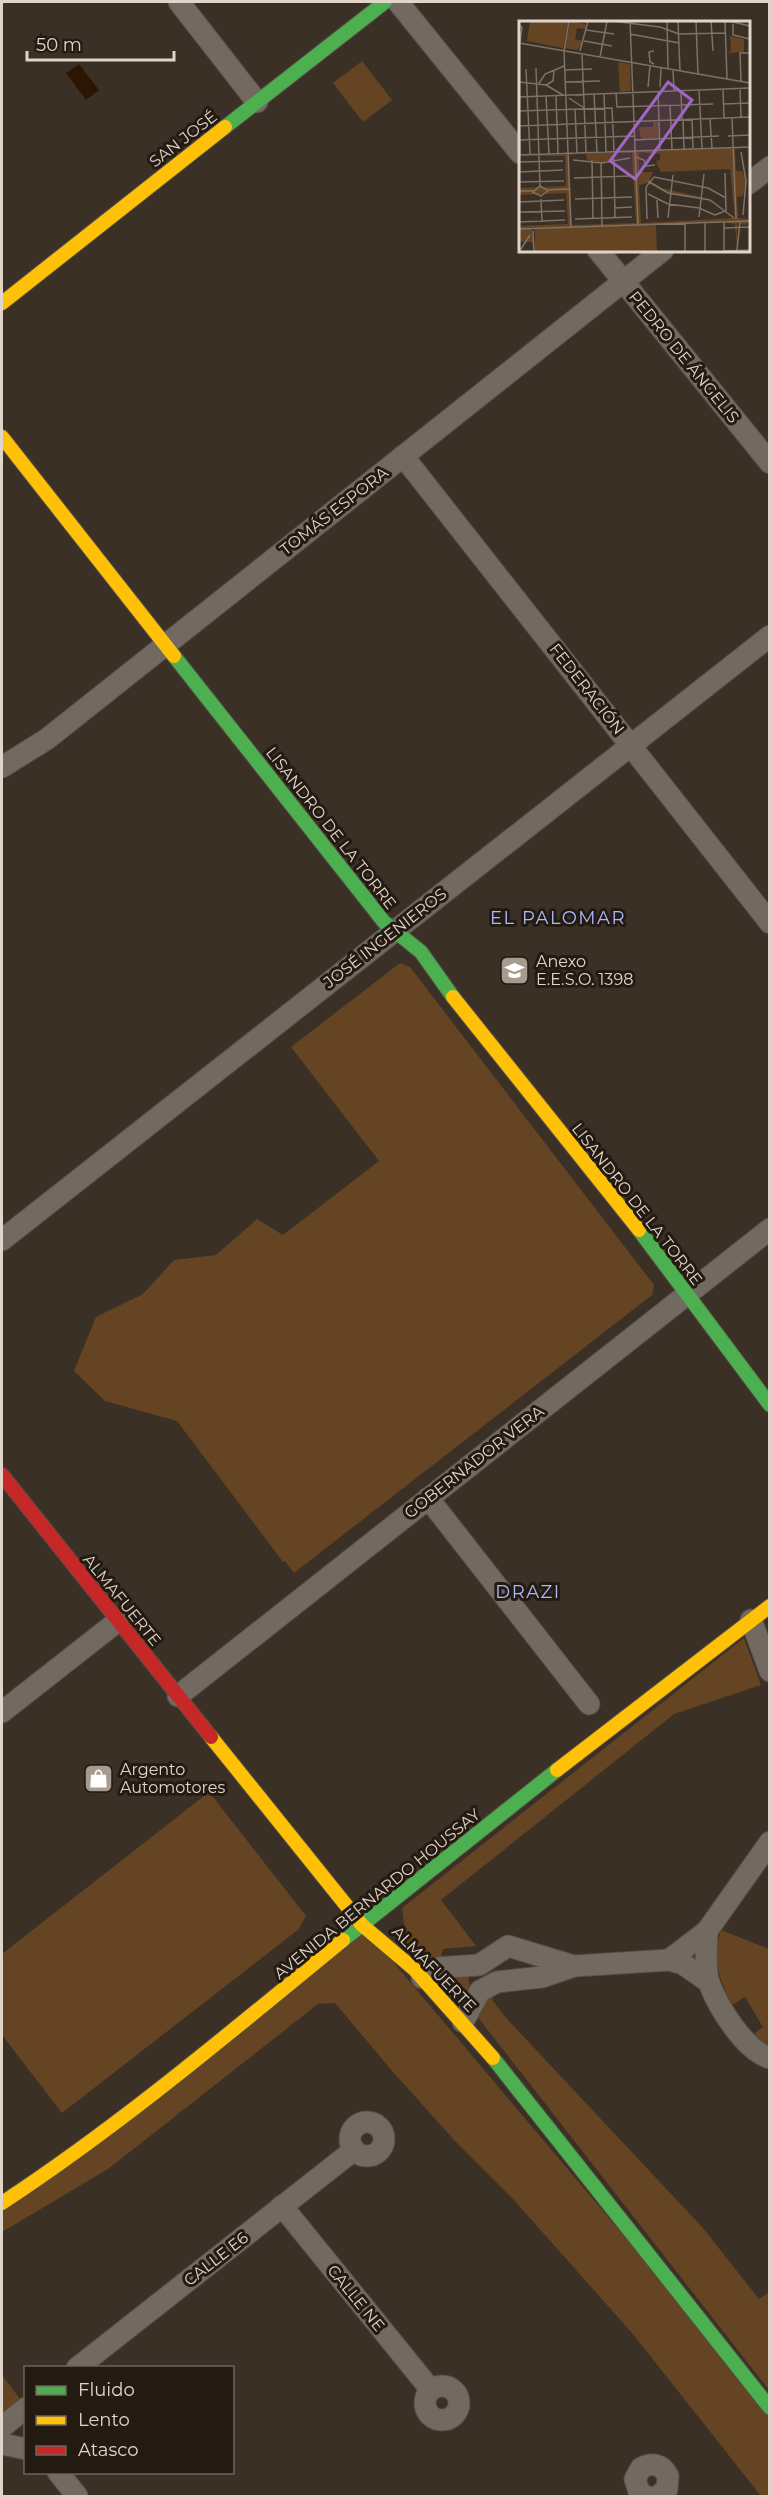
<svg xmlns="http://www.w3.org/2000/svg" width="771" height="2498" font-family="Montserrat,sans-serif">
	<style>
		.green { fill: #644423 }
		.water { fill: #2b1503 }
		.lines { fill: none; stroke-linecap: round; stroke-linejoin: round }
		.street-casing { stroke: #564d44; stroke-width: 23 }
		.fast-casing { stroke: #564d44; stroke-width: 16 }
		.slow-casing { stroke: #564d44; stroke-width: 16 }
		.jam-casing { stroke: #564d44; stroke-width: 16 }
		.street { stroke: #726960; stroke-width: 21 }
		.fast { stroke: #4caf50; stroke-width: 14 }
		.slow { stroke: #ffc107; stroke-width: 14 }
		.jam { stroke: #c62828; stroke-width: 14 }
		.labels { text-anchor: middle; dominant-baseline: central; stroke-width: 6; stroke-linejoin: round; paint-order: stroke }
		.street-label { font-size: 16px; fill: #e1d4c9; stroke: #231a11 }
		.poi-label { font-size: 16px; fill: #e1d4c9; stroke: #231a11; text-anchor: start }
		.neighbourhood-label { font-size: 18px; letter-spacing: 1.5px; fill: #abb9ff; stroke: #231a11 }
		.inset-road { fill: none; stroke: #7d7267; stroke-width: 1.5 }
		.view { fill: #9f67c2; fill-opacity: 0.15; stroke: #9f67c2; stroke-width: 3 }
		.inset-edge { fill: none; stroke: #e1d4c9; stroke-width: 3 }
	</style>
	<rect width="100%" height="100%" fill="#3b3025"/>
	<g class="green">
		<polygon points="362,61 392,100 363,122 333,83"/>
		<polygon points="400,963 410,967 654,1285 652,1295 294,1573 285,1561 283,1562 177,1421 105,1401 74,1371 96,1317 143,1294 174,1260 216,1255 257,1219 283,1235 379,1161 291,1047"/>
		<polygon points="744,1638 761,1685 674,1714 441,1900 476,1946 443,1949 441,1957 423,1959 407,1949 402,1908"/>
		<polygon points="209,1792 306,1916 299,1929 62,2113 2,2035 2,1954"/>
		<polygon points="362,1925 769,2408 769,2496 761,2496 632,2333 513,2199 455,2141 394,2073 335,2003 318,2004 108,2169 2,2232 2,2203"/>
		<path d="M721,1930L769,1949V2046L751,2036L763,2027L745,1997L732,2005C719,1980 712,1959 721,1930Z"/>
		<polygon points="443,1975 468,1975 470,1988 464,2001 440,1983"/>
		<polygon points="492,1991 493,2001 507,2019 703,2228 759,2299 769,2292 769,2390 476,2015"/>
		<polygon points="2,2375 26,2407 2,2427"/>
	</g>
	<polygon class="water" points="79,64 99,90 86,100 66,73"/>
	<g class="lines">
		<defs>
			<g id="street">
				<polyline points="179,2 257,102"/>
				<polyline points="398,2 520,153"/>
				<polyline points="748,184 770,167"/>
				<polyline points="598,250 770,463"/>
				<polyline points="403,456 770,923"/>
				<polyline points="2,767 47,739 663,250"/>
				<polyline points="2,1240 770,636"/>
				<polyline points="428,1498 589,1704"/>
				<polyline points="751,1620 770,1671"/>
				<polyline points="178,1696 770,1229"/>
				<polyline points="2,1712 118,1621"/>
				<path d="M707,1931C707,1947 704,1968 709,1983C718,2007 745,2051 770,2058"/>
				<polyline points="669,1960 707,1931 770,1842"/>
				<polyline points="422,1978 436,1968 479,1965 508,1946 574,1966"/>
				<polyline points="463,2022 480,1991 497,1982 542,1977 574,1966 669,1960 683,1964 709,1982"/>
				<circle cx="367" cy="2139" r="17"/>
				<polyline points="282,2206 431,2390"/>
				<polyline points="77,2368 354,2150"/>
				<circle cx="442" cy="2403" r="17"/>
				<polyline points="2,2427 26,2408"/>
				<polyline points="2,2444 26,2449"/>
				<polyline points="58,2472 77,2496"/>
				<path d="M646,2496L639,2492L635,2479L641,2468C652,2462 662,2464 668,2476L667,2489L658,2496"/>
			</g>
			<g id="fast">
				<polyline points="225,127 385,2"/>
				<polyline points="174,656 384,922 421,952 453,997"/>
				<polyline points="639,1230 770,1405"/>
				<polyline points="343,1940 557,1770"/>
				<polyline points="493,2058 770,2408"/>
			</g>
			<g id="slow">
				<polyline points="2,303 225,127"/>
				<polyline points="2,437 174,656"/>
				<polyline points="453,997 639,1230"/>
				<polyline points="211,1737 362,1925 415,1970 493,2058"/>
				<polyline points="557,1770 770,1606"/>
				<path d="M2,2203C122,2124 232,2031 343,1940"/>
			</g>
			<polyline id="jam" points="2,1475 211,1737"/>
		</defs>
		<use href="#street" class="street-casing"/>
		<use href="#fast" class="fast-casing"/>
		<use href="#slow" class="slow-casing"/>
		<use href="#jam" class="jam-casing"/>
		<use href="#street" class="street"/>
		<use href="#fast" class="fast"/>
		<use href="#slow" class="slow"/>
		<use href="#jam" class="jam"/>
	</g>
	<defs>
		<symbol id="school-square" viewBox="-11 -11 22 22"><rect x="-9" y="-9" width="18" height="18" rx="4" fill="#a79b90" stroke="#231a11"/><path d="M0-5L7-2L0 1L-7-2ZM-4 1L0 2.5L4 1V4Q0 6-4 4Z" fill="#fff"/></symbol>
		<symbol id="shop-square" viewBox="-11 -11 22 22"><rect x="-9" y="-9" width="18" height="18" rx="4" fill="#a79b90" stroke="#231a11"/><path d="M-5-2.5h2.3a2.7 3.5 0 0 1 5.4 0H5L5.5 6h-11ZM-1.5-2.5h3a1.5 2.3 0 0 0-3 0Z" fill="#fff"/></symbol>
	</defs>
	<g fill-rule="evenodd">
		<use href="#school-square" x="498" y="954" width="33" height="33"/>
		<use href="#shop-square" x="82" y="1762" width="33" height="33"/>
	</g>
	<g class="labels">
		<g class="street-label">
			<text transform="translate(183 139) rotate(-38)">SAN JOSÉ</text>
			<text transform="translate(684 357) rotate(51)">PEDRO DE ÁNGELIS</text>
			<text transform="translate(334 511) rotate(-38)">TOMÁS ESPORA</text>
			<text transform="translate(587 689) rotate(52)">FEDERACIÓN</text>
			<text transform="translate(331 828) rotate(52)">LISANDRO DE LA TORRE</text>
			<text transform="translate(385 938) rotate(-38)">JOSÉ INGENIEROS</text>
			<text transform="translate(637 1204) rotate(52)">LISANDRO DE LA TORRE</text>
			<text transform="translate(474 1462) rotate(-38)">GOBERNADOR VERA</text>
			<text transform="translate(122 1600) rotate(51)">ALMAFUERTE</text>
			<text transform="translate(377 1894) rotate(-39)">AVENIDA BERNARDO HOUSSAY</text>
			<text transform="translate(434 1969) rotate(46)">ALMAFUERTE</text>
			<text transform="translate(216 2259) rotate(-38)">CALLE E6</text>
			<text transform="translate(356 2298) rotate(51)">CALLE NE</text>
		</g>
		<g class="poi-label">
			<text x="536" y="961">Anexo<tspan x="536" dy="18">E.E.S.O. 1398</tspan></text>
			<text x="120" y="1769">Argento<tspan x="120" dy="18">Automotores</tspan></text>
		</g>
		<g class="neighbourhood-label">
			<text x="558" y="918">EL PALOMAR</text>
			<text x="528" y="1592">DRAZI</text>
		</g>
	</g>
	<g transform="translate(519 21)">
		<rect width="231" height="231" fill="#3b3025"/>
		<path d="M11,0H49L44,27L8,20ZM51,0L67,3L66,8L58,7L56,18L64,20L59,29L46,27ZM211,15L225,18V31L208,32L212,30ZM99,41L111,43L112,70L101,71ZM134,101H139L140,117L122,118L120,106H134ZM231,126L216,128L217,150H223L227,160H231L227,161L224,175L218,176L219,197L231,198L227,204L218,202V229L216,203L205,201L137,204L138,231H16V209L13,206L15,231L13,221H1L0,205L49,203L47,172L0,174V167L47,165L46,135H0ZM120,131L141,133V139L137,140L142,151L211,148L216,197L122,202L120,164L129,162L149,173L187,178L207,190L187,177L137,166L130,160L134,151H120ZM67,132L68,139L82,142L84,197L83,142L94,138V132H113L117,202L53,204L50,134Z" fill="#644423" fill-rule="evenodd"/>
		<path class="inset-road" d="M50,0L45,30L52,207M93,0L141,6L160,13L206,12M111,0L119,203M148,0L149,48M159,0L161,50M177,0L179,53M192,0L194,30M206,0L208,58M210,0L231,5M214,3V14L231,18M0,4L3,6L1,21M67,9L95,13M111,13L160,22M65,20L93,25M0,22L231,62M61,30L69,0M135,30L130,31L131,41L135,43M63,33L67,131M81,36L88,0M17,47L21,165M7,48L11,133M46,49L73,48M154,49L155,70M222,60L221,32H231M0,61L27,64L44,74M47,61L81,60M19,64L26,53L45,45M27,64L34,60L35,49M129,66L131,45M141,66L142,47M221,67L222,96M204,68L205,97M180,69L183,127M162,70L163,99M139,71L141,129M97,72L98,86L194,83M75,73L78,131M85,73L87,131M27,75L30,133M37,75L39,132M0,76L231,67M50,77L65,87M204,83L231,82M151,85L153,128M56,88L58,132M0,90L93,87L95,130M213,97L217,198M173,98L174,127M191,98L193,127M0,99L1,134M164,99L165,128M0,105L231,96M209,115L231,114M0,119L115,115M115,119L200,115M222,131L227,160L224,194M0,134L231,126M117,136L125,139L127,145L136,144M95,138L96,197M54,139L83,142L111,137M73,139L74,198M0,141L44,140M82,142L83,205M0,151L44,149M206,152L207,190M55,157L112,155M129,160L149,172L191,179L215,197M0,161L45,160M0,170H15L21,165L28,169L50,168M13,171L22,175L29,170M129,173L149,183L180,187L196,194L206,190M22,178L23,201M56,178L113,176M138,179L139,197M0,181L45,179M95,187L113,186M0,191L46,190M180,196L185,153M149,197L154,154M56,198L113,196M128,198L127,166L135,156L189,167L207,177M0,201L46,199M205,201V231M166,202V231M186,202V231M205,207L231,206M0,208L231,200M14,210L15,231M218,229L221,201M205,230L231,229M0,231L11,214"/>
		<path class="view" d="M149,61L173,79L116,158L91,140Z"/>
		<rect width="231" height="231" class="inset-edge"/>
	</g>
	<rect width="771" height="2498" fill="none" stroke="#e1d4c9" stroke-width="6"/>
	<rect x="24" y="2366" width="210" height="108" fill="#231a11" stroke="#6f645b" stroke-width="1.5"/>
	<rect x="36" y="2386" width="30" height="9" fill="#4caf50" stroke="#6f645b" stroke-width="1.5"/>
	<text x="78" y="2396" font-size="18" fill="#e1d4c9">Fluido</text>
	<rect x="36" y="2416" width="30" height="9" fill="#ffc107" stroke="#6f645b" stroke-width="1.5"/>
	<text x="78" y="2426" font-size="18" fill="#e1d4c9">Lento</text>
	<rect x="36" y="2446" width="30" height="9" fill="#c62828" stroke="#6f645b" stroke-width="1.5"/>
	<text x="78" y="2456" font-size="18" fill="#e1d4c9">Atasco</text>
	<path d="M27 51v9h147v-9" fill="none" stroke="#e1d4c9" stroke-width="3"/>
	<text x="36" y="51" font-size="18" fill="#e1d4c9" stroke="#231a11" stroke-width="4.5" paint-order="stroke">50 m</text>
</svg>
